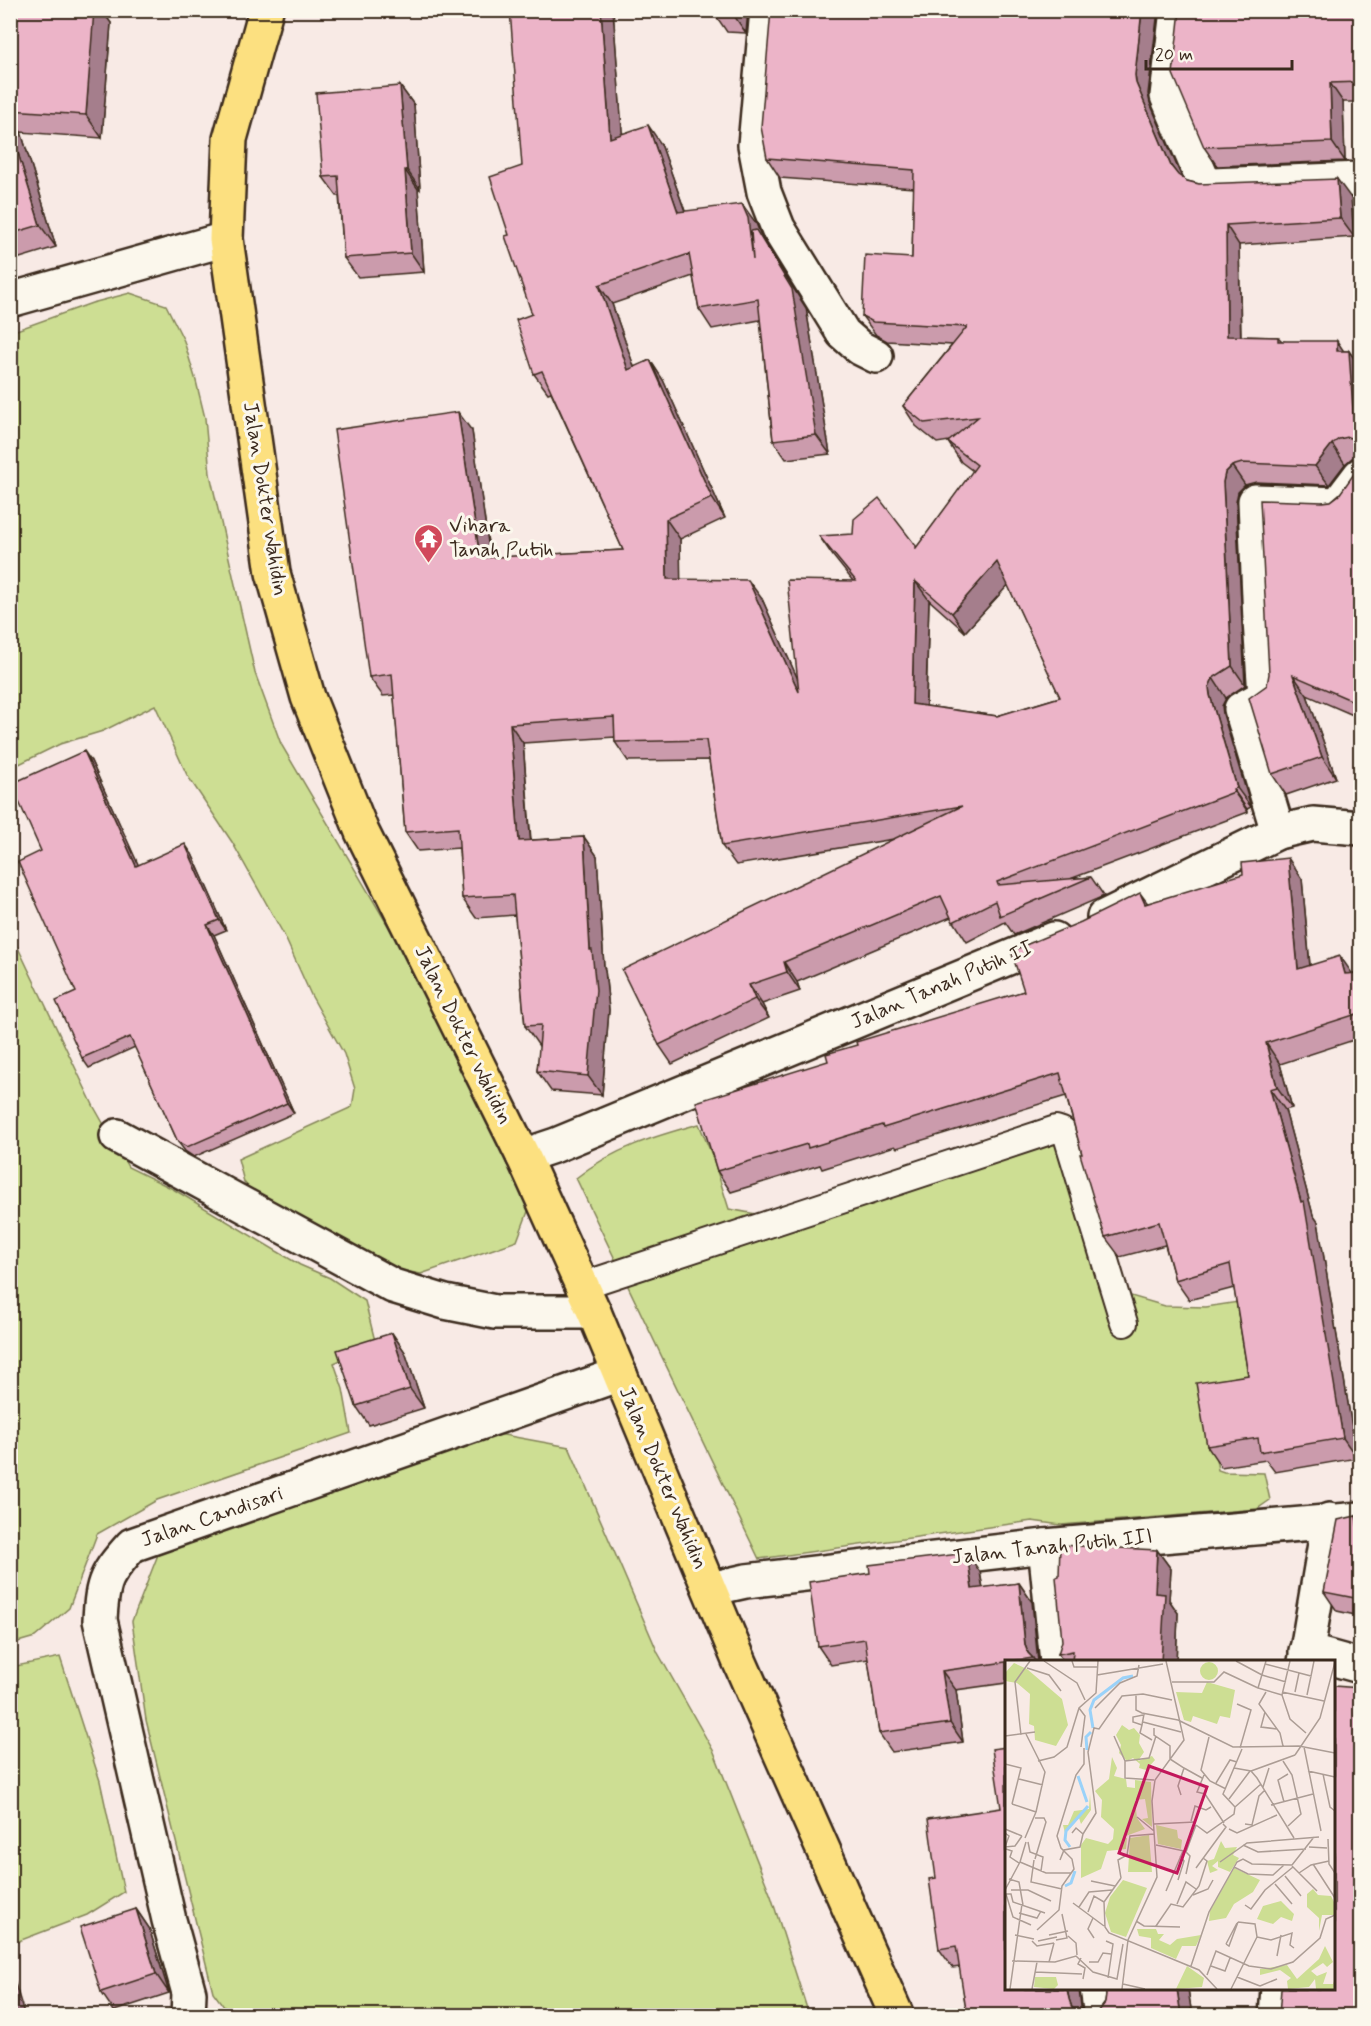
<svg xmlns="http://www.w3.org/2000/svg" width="1371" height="2026" font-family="Mynerve,sans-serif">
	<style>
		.green { fill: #cdde93; stroke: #848458; stroke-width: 1.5 }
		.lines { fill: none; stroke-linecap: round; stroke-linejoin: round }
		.service-casing { stroke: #3b2a1e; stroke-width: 30 }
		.minor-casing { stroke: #3b2a1e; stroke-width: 38 }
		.trunk-casing { stroke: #3b2a1e; stroke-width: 38 }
		.service { stroke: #fbf7ec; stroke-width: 26 }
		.minor { stroke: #fbf7ec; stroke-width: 33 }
		.trunk { stroke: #fce080; stroke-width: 33 }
		.wall { fill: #cb9bac; stroke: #3b2a1e; stroke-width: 1.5; fill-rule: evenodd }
		.shaded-wall { fill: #a57e8c; stroke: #3b2a1e; stroke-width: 1.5 }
		.building { fill: #ecb4c8; stroke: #3b2a1e; stroke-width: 1.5; fill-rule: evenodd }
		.labels { text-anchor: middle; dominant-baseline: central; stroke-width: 6; stroke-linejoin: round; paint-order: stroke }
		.street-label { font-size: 21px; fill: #3b2a1e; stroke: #fbf7ec }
		.poi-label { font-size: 21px; fill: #3b2a1e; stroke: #fbf7ec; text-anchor: start }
		.inset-river { fill: none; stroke: #9ad2f9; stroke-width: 3 }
		.inset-road { fill: none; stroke: #ac9d95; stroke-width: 1.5 }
		.view { fill: #c2185b; fill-opacity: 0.15; stroke: #c2185b; stroke-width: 3 }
		.inset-edge { fill: none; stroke: #3b2a1e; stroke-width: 3 }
	</style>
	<rect width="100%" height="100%" fill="#f8eae5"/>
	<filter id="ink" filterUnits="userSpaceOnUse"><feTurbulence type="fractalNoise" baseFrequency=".0167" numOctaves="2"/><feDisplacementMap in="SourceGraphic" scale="12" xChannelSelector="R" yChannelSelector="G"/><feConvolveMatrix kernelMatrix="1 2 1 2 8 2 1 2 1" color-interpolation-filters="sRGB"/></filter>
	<g filter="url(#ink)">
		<g class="green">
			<polygon points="130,293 166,305 184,341 196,381 205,418 210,474 255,673 281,744 426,990 530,1206 517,1241 421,1274 376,1266 267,1210 244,1182 238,1159 352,1107 355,1089 344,1054 311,995 284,935 232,842 187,775 155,705 103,731 60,744 11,768 11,332 92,303"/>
			<polygon points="10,931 94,1107 128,1167 173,1189 300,1265 330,1278 365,1301 376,1345 334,1363 343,1389 351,1433 157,1500 97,1534 69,1608 35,1637 11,1644"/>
			<path d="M699,1124L712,1155L729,1209L777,1218L1064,1131L1124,1294L1165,1306L1206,1307L1238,1302L1258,1383L1207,1405L1218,1470L1224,1472L1264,1473L1270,1500L1257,1509L1061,1525L1032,1521L759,1559L576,1178C612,1149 655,1136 699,1124Z"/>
			<polygon points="498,1434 569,1447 658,1653 714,1752 771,1896 809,2015 230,2015 213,1992 146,1720 132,1621 159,1552"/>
			<polygon points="60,1657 100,1781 124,1892 87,1915 11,1944 11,1667"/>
		</g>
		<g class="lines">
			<defs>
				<polyline id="service" points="581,1286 1056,1129 1062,1131 1067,1136 1124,1323"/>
				<g id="minor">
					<polyline points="767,10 755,145 764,192 778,228 843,333 860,348 876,356"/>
					<polyline points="1177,10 1167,96 1202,178 1206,183 1212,185 1360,179"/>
					<polyline points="10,300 226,239"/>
					<polyline points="1278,832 1241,709 1265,696 1260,621 1255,501 1338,504 1360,475"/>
					<polyline points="1104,917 1278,832 1313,824 1360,828"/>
					<polyline points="117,1136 393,1286 445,1302 495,1312 594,1312"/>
					<polyline points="523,1156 556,1145 1054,939"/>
					<polyline points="1045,1546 1057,1662"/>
					<polyline points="710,1589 746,1581 1045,1546 1360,1519"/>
					<polyline points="1306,1651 1360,1666"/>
					<polyline points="1305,1662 1329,1520"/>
					<polyline points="1097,1988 1101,2016"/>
					<path d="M188,2016L189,1993L169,1920L100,1620C102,1580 106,1574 132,1545L620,1374"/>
					<polyline points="1276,2016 1278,1988"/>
				</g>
				<polyline id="trunk" points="266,10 230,139 226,239 273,573 308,697 362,832 523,1156 594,1312 738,1658 897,2016"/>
			</defs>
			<use href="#service" class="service-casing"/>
			<use href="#minor" class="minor-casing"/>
			<use href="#trunk" class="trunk-casing"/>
			<use href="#service" class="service"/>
			<use href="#minor" class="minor"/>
			<use href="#trunk" class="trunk"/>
		</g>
		<g class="wall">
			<polygon points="14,10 104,10 103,12 111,23 102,138 21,132 56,247 10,261 10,48"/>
			<path d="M613,10L622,133L661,144L685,211L756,223L762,239L806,308L830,454L786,459L773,440L760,320L712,329L699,309L693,276L612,304L634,367L650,360L663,380L725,518L680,539V579L762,599L797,678L853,581L833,556L819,536L917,547L973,471L961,462L948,442L949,441L937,443L916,426L903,406L952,345L887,341L876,335L862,316L912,258L914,188L780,178L767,158L1148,94L1150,103L1182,178L1187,181L1199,184L1351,198L1354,237L1239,245L1241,336L1278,337L1282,341L1344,351H1349L1360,367V457L1352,458L1345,464L1329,485L1256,482L1245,485L1238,492L1236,502L1245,685L1226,698L1222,706L1223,714L1251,807L1247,809L1248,812L1070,879L1091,877L1104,896L1014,935L1005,922L967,942L951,917L797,982L800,991L762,1004L769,1018L672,1064L659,1045L894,839L736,865L722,846L709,760L628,761L615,742V737L523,743L531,840L584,837L597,856L604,967L605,970L609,1010L602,1095L551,1091L537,1071L540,1045L539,1046L525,1026L515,915L476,918L462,898L459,848L418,851L405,832L394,695L383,696L369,677L472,431L490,558L623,550L551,392L548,393L534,374L532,314L509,235L522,166ZM1008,585L1060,697L997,716L926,706L929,600L965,632Z"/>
			<polygon points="748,10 746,33 727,32 714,13"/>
			<polygon points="1360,10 1360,102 1343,102 1345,161 1217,166 1204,147"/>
			<polygon points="400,86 414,105 420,189 418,189 424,272 358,277 344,258 339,196 337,196 323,177"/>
			<polygon points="1360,473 1360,718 1307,695 1336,778 1286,795 1272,774 1267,685 1323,502 1331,501 1360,476"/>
			<polygon points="91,761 138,865 192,854 226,930 214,935 294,1113 194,1157 185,1151 178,1142 135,1047 89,1068 82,1058 76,992 41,851"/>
			<polygon points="1302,879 1310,965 1352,973 1360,973 1360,1038 1280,1064 1292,1108 1285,1110 1313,1215 1318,1222 1357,1458 1275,1472 1266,1460 1221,1467 1207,1446 1248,1375 1234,1288 1189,1300 1175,1280 1165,1245 1120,1257 1105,1237 1066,1096 897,1148 895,1146 822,1169 820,1165 731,1192 717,1171 828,1061 1024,991 1148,903"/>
			<polygon points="392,1333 405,1352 424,1408 369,1425 356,1406"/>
			<polygon points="1356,1516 1360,1522 1360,1616 1337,1611 1324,1592"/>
			<polygon points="1157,1550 1171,1569 1169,1600 1178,1613 1176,1662 1064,1662 1058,1654"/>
			<polygon points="980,1572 983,1588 1019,1583 1032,1602 1038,1662 1006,1662 1006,1683 956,1690 963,1742 892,1752 879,1733 868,1659 831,1665 818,1646"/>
			<polygon points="1006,1747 1006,1989 1079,1989 1082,2014 1090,2015 1099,2011 1105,2003 1106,1995 1105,1989 1188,1989 1192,2016 967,2016 960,1967 953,1968 939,1949 936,1878 1001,1808"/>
			<polygon points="136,1909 149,1928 169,1993 114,2011 101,1992"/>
		</g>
		<g class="shaded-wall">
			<polygon points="93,10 104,10 103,12 111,23 102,138 86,115"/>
			<polygon points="601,10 613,10 624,157 610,138"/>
			<polygon points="733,10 748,10 746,33 733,14"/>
			<polygon points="1142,10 1158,10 1148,94 1150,103 1185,185 1171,166 1136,83 1135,75"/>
			<polygon points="1330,83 1343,102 1345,161 1332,142"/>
			<polygon points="400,86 414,105 420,189 407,170"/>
			<polygon points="10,117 21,132 56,247 40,225 10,127"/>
			<polygon points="648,125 661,144 692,231 678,212"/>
			<polygon points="405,170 418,189 424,272 411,253"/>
			<polygon points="1337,179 1351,198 1354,237 1340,218"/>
			<polygon points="742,204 756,223 762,239 806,308 830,454 816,435 753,260"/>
			<polygon points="1226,225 1239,245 1241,355 1227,336"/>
			<polygon points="599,285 612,304 642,389 628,370"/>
			<polygon points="1337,341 1349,359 1349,351 1360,367 1360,447 1355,440 1337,351"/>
			<polygon points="650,360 663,380 725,518 712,498"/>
			<polygon points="458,412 472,431 493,578 480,558"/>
			<polygon points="1332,444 1345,464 1329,485 1315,466"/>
			<polygon points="1232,466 1245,485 1238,492 1236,502 1245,685 1232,666 1223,482 1225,473"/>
			<polygon points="1356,471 1360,477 1357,487"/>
			<polygon points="666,519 680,539 681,599 667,579"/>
			<polygon points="997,562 1011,582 965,632 952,613"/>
			<polygon points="748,580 762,599 812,711 799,692"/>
			<polygon points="915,581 929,600 925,724 912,704"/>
			<polygon points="1293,675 1307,695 1336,778 1322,757"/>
			<polygon points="1213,678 1226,698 1222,706 1223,714 1251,807 1237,788 1210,695 1209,687"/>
			<polygon points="510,724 523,743 532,860 519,841"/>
			<polygon points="84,751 91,761 143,875 136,866"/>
			<polygon points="1233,789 1247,809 1248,812 1234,792"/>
			<polygon points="584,837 597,856 604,967 605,970 609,1010 602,1095 588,1076 590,950"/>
			<polygon points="185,844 192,854 226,930 219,920"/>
			<polygon points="1288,858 1302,879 1312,989 1298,969"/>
			<polygon points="1140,893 1155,913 1145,904"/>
			<polygon points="207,925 214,935 294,1113 287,1103"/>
			<polygon points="1340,956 1354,976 1345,974"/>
			<polygon points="784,962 797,982 800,991 787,972"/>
			<polygon points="749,985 762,1004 769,1018 755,999"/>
			<polygon points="1266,1043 1280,1064 1292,1108 1277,1087"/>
			<polygon points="1270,1089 1285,1110 1313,1215 1318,1222 1357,1458 1343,1438 1301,1202"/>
			<polygon points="392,1333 405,1352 424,1408 410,1389"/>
			<polygon points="1356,1516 1360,1522 1360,1542"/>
			<polygon points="1157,1550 1171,1569 1169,1600 1178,1613 1176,1662 1161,1662 1155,1593"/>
			<polygon points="967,1553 980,1572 986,1608 972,1589"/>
			<polygon points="1019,1583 1032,1602 1038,1662 1036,1662 1028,1653 1025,1645"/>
			<polygon points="942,1671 956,1690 963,1742 950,1723"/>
			<polygon points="136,1909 149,1928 169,1993 156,1974"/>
			<polygon points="10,1975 14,1980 25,2016 17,2016 10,1994"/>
			<polygon points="1067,1989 1079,1989 1082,2016 1072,2008 1069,1999"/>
			<polygon points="1177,1989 1188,1989 1192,2016 1181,2016"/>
		</g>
		<g class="building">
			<polygon points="14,10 94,10 86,115 10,110 10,48"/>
			<path d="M510,10H601L610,138L648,125L678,212L742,204L748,218L753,260L751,231L756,230L792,289L816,435L773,440L758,299L699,309L689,254L599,285L628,370L650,360L712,498L666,519L667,579L748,580L799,692L787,580L856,581L819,536L853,534L854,519L879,498L916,546V548L977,465L948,442L978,417L924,423L903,406L967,327L873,322L862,316L865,255L912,258L914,170L767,158L761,127L771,10H1142L1135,75L1136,83L1171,166L1178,175L1187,181L1199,184L1337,179L1340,218L1226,225L1227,336L1278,337V341H1337V351H1349L1355,440L1348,437L1339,439L1332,444L1315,466L1242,463L1232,466L1225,473L1223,482L1232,666L1213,678L1209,687L1210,695L1237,788L1233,789L1234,792L997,882L998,885L1091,877L1000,916L995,901L953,922L941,896L784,962L787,972L749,985L755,999L659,1045L622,970L962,806L722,846L706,740L615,742L614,717L510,724L519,841L584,837L590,950H592L596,990L588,1076L537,1071L541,1025L525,1026L513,895L462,898L458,828L405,832L392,674L369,677L334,430L458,412L480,558L623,550L542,371L534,374L516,320L532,314L505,236L509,235L490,177L522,166ZM997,562L1060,697L997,716L912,704L915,581L952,613Z"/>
			<polygon points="714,10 733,10 733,14 714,13"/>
			<polygon points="1180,10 1360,10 1360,82 1330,83 1332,142 1204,147 1173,74"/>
			<polygon points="400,86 407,170 405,170 411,253 344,258 338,176 323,177 316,93"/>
			<polygon points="10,127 40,225 10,234"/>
			<polygon points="1356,471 1357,487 1360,473 1360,704 1293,675 1322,757 1272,774 1249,698 1267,685 1269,674 1260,500 1323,502 1331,501 1339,495"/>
			<polygon points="84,751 136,866 185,844 219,920 207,925 287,1103 187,1147 178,1142 130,1037 82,1058 56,1001 76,992 18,862 41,851 11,784"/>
			<polygon points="1288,858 1298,969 1340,956 1345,974 1360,973 1360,1013 1266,1043 1277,1087 1270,1089 1301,1202 1304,1201 1343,1438 1260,1452 1258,1438 1207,1446 1196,1383 1248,1375 1230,1264 1175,1280 1159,1222 1105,1237 1080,1154 1082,1154 1060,1073 883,1128 882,1125 808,1148 807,1144 717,1171 696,1102 828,1061 826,1054 857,1045 856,1042 1024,991 1011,951 1081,922 1140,893 1145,904 1243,874 1242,863"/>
			<polygon points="392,1333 410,1389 356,1406 337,1350"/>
			<polygon points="1356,1516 1360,1542 1360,1599 1324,1592 1338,1520"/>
			<polygon points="1060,1545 1157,1550 1155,1593 1165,1594 1161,1662 1072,1662 1073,1651 1058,1654 1062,1641 1056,1577 1059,1576"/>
			<polygon points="967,1553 972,1589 1019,1583 1025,1645 1028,1653 1033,1658 942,1671 950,1723 879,1733 865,1639 818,1646 809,1582 870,1573 869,1565"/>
			<polygon points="1334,1686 1360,1688 1360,2016 1279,2016 1281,1989 1334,1989"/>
			<polygon points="1006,1747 1006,1989 1067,1989 1069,1999 1072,2008 1080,2014 1090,2015 1099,2011 1105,2003 1106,1995 1105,1989 1177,1989 1181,2016 967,2016 956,1946 939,1949 929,1879 936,1878 928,1819 1001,1808 992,1749"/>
			<polygon points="136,1909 156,1974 101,1992 80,1927"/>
			<polygon points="10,1994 17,2016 10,2016"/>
		</g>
	</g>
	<defs>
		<symbol id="temple-pin" viewBox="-11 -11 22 30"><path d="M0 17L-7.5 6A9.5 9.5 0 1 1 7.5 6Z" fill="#d1495b" stroke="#fbf7ec"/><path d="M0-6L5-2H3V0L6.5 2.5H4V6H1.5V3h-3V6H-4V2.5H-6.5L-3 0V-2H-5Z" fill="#fff"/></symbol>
	</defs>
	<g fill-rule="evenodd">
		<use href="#temple-pin" x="412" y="522" width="33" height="45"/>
	</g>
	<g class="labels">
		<g class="street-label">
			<text transform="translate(265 499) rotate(81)">Jalan Dokter Wahidin</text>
			<text transform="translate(942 985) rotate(-23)">Jalan Tanah Putih II</text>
			<text transform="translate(463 1035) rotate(64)">Jalan Dokter Wahidin</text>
			<text transform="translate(663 1478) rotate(67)">Jalan Dokter Wahidin</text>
			<text transform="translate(212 1517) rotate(-19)">Jalan Candisari</text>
			<text transform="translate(1052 1547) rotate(-6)">Jalan Tanah Putih III</text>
		</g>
		<g class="poi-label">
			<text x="449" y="526">Vihara<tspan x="449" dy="24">Tanah Putih</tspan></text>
		</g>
	</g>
	<g transform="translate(1005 1660)">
		<rect width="330" height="330" fill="#f8eae5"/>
		<path d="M195 11a9 9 0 1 1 18 0a9 9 0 1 1-18 0ZM9,3L22,9L57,39L63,65L51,86L30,80L29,66L24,64L25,34L12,23L0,21V13ZM202,22L230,30L225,58L215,56L212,64L188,56L186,62L179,60L171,32L197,33ZM117,65L124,70L129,68L135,75L134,83L139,92L133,101L147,96L150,100L141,110L134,108L135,104L128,98L122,101L114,93L116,85L111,75ZM107,97L112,108L109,116L121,119L122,127L130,128V120L146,122L147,167L137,159L143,158L140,139L130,140L132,158L140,169L118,177L122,178L121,189L102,191L96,209L76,218V185L81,178L103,184L108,179L109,169L96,157L97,140L90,131L104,119ZM85,134L86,150L76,164L74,158L60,173L58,165H63L69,151L84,149ZM151,165L172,170L173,178L177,180L176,189L153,184ZM144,175L147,212H123L125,178ZM216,181L220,188L232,187L228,195L234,198L225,212L213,207V201L207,206L213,210L205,213L202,201L209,199ZM229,208L255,220L248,232L229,244L221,258L204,261L205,251ZM118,220L142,228L121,277L106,272L100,253L105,237ZM308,229L313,235L326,236L330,244V255H317L314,271V258L302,247V234ZM276,241L289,254L287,261L276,257L268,264L252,259L258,246ZM132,269H151L153,274H159L154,280L165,285L172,279L196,275L191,286H177L171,299L146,288V278L134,276ZM320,286L328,302L322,307L318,303L306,311L312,316L322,312L318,324H328L330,318V329H311L310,319L304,327L283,329L282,321L286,318L275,310L255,315V309L282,305L292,319L314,299ZM182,306L199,318L197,327L171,329ZM30,317H51L53,325L49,329L29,327Z" fill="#cdde93"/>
		<path class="inset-river" d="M88,68L85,50L89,40L118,18L128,16M82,90L81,77L86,72M73,116L82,142M65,187L60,180L61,171L83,146M60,226L66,223L70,211"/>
		<path class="inset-road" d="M39,1L72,23L80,40M67,1L69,7H92M231,1L257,15L281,22M261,1L253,28L277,35M260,4L306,16L309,1M22,8L44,15L56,31M92,15L158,4M167,22H209L219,12L253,28M261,32L254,44L275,73L278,86M277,32L319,41M290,32L294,13M131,34V50L137,53L173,60M277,35L285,59L301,73M277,35L285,1M302,35L306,16M232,44L246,50L235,88M74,48L80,56L76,87M90,48L115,23L132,16L134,5M260,52L256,67L272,69M138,55L128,57V62L137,65L139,54M173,60L228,87L294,86L330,93M138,62L176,72M137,65L135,73L147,80M149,68V75L165,86V99L179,108L173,126L176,135M21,74L40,112L31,152M16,75L10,22L25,1M0,76L30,72M109,76L120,101V118L149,120M204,77L196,110L205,121L221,129M299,87L316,171M290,95L315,58L330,2M33,101L49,97L62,87L74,48L91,33L93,1M120,101L144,98L151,76M278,101L287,115L296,154L283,166M0,104L16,108L7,144M179,108L197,118M229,108L246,111L252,118L289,178M246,111L290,95M303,111L330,117M318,114L325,147L330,151M199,115L192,132L200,134L219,163M14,119L38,125M211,123L225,100L232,102M258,127L264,108M224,139L245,111M279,142L273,120L283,114M7,144L31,152L20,178M266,145L308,134M230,147L256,124M132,157L149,171M30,158H39L41,162L30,199M186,161L190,146L201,150L206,147M149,164L190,162M240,164L247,165L254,136L260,130M191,165L202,173L229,154L230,147L218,134L237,89M0,169L17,176M224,169L232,173L272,155M0,173L4,176L0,187L10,186L17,176M78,174L91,153L83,92L89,68L94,69L117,36L138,34L167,40M323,179L324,204L330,213M23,182L25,192L38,197L36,211M151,185L179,191M238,185L253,192L301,189M304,187L322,188M1,189L7,191L5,197L14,203M181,192L191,165M29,200L26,222L57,229M55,200L59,190L75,187L78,174L71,168L67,173M15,202L41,213H66M15,202L21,182M215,202L242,183L314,177M308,204L330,238M287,205L309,177M287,206L312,231M229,207L243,214L268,215L279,205M191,208L221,167L218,164M294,213L306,205L324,201M181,214L185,196L181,192M280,216L296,236M116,218L99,242L100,267L104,273L194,310L212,329M116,218L113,200L122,195L125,176L149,174M4,219L14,222L18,245M173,220L179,201L175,196M86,221L110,226M270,224L287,244M0,230L15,202M6,230H23L46,241M161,231L178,191M188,235L203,229L208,220M68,243L99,266M172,244L181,222L191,229M240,245L246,249L260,230L288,207M74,247L84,232L107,230M83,252L89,236L99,242M14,253L32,258L36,251M88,258L83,269L89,278M131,261L139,266L175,267M26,265L8,257L1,234H6L8,242L40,253M151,266L166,244L178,247L194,226L202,201L198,198M32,270L54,250L57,226L69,209L67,199L56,188L52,176L71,115L79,104V88M10,275L29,279M44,275L63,271M63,276L71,283L72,295M252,277L266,280L287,273L285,285L289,288M51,280L62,278L57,254M27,281L32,286L49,283M33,281L52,277M101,281L108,284L103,318M221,284L224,286L233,262M221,284L232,263M272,296L276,275M76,298L73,304L80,308L78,319M7,301L50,302L71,296L88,312L112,319L118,284M44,302L49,283M84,302H93L98,293L106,294M186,306L204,252L232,202L238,199L247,204L287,205M206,306L220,311L225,298M30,312L77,314M202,315L211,291L244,306L266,309L288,302L315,278L321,259L330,255M232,317L255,326M118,324L140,329M255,326L272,319M5,329L17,244M27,329L32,302M117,329L123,280L152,217L147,141L150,120L179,80L161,1M226,329L252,277L250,264L233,262"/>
		<path class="view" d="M144,106L202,127L172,213L114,193Z"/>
		<rect width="330" height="330" class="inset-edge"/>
	</g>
	<rect width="1371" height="2026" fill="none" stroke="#fbf7ec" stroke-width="36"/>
	<rect x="18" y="18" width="1335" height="1990" fill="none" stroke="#3b2a1e" stroke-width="2" filter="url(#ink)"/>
	<path d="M1146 60v9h146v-9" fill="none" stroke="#3b2a1e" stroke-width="3"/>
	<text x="1155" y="60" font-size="18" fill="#3b2a1e" stroke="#fbf7ec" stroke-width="4.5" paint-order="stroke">20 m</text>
</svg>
